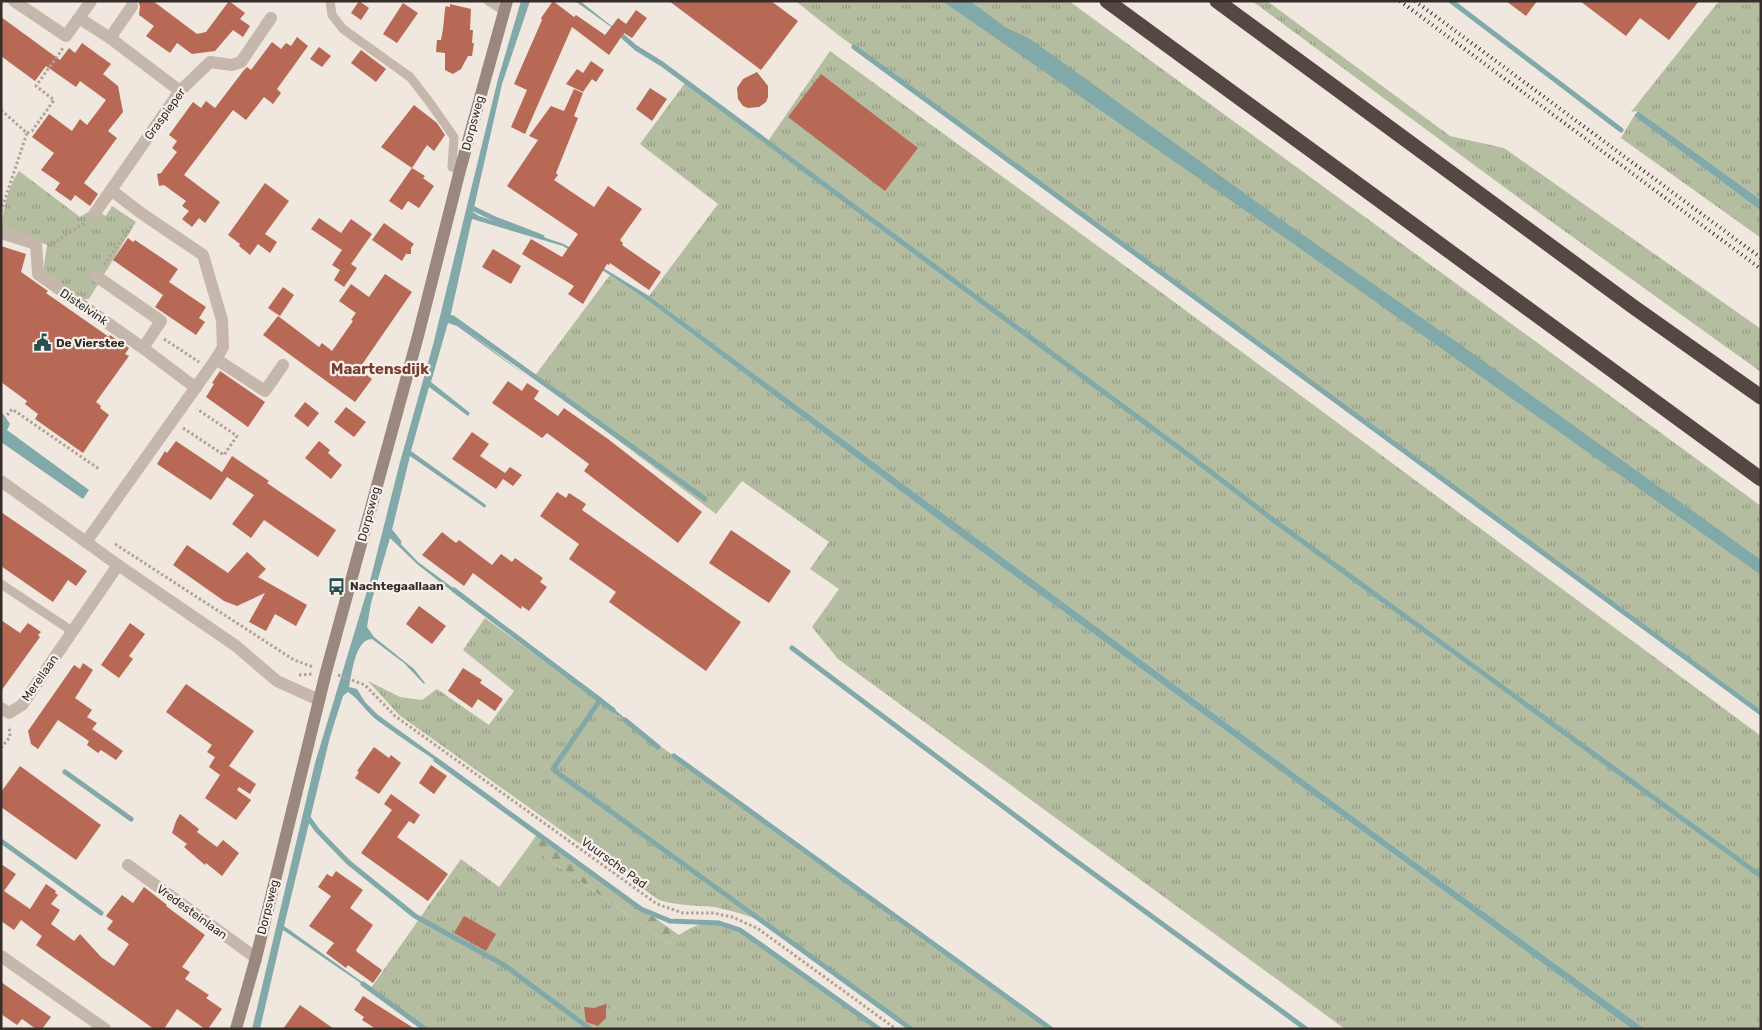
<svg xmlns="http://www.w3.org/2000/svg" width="1762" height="1030" font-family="Rubik,sans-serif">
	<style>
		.grass { fill: url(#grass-tufts) }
		.forest { fill: url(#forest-firs) }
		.water { fill: #81a9a9 }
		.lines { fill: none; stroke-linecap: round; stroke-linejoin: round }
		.stream { stroke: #81a9a9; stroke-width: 5 }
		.building { fill: #b76955 }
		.path { stroke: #b2a196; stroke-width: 3; stroke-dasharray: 2.5 2.5; stroke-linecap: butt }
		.lane { stroke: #c6b7ac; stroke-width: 9 }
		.street { stroke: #c6b7ac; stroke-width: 12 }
		.secondary { stroke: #9a877e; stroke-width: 12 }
		.highway { stroke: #554742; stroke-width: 15 }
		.rail { stroke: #352d2a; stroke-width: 4; stroke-dasharray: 1 4; stroke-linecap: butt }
		.labels { text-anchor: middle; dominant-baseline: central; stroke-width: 4.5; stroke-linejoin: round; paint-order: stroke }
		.street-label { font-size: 12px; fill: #352d2a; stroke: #f8f1eb }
		.poi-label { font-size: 12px; font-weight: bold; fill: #352d2a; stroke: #f8f1eb; text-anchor: start }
		.quarter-label { font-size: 15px; font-weight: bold; fill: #7a3c2d; stroke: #f8f1eb }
	</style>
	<defs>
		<pattern id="grass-tufts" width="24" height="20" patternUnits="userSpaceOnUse" patternTransform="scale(1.25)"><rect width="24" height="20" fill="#b5bda0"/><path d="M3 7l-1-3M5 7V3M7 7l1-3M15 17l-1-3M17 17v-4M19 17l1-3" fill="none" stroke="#949a83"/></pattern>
		<pattern id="forest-firs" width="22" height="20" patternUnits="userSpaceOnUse" patternTransform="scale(1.25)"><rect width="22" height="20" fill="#b5bda0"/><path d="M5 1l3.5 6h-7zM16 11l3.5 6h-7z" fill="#949a83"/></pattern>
	</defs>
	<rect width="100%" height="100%" fill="#f0e7df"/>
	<g class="grass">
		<polygon points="799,1 1069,1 1761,506 1761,710 837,34 798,3"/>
		<polygon points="1252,1 1267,1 1450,136 1504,148 1761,329 1761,372 1538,212"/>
		<polygon points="1719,1 1761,1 1761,200 1638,111 1631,112"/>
		<polygon points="830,51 1158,290 1761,736 1761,1029 1645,1029 1389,843 649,296 718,204 640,144 685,83 766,144"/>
		<polygon points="1634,116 1761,211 1761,238 1621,138"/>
		<path d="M19,171L80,217L93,209L106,216L112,206L136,222L89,299H83L43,272L47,245L2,227C3,209 8,186 19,171Z"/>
		<polygon points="610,275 647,300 956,533 1632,1029 1345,1029 838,659 812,627 839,589 810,569 829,542 742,481 716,514 534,377"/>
		<path d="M485,618L645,735L1053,1029H910L757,919C743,914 729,910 714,907C695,905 678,906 659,900L399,715L368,681L400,697L422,700L437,689L489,725L514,691L463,650Z"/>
		<path d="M529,846L669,943L676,933L679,935C706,917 719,922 747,935L879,1029H427L371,988L461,859L499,887Z"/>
	</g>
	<polygon class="forest" points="538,833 676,933 669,943 529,846"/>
	<g class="water">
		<path d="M521,1H530L502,84L473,212L479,216L564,244L649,296L1389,843L1645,1029H1632L956,533L647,300L610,275L563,246L472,219L450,318L525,375L457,326L448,323L431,382L470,413L468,416L429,387L411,451L486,505L485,508L410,456L391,534L418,562L599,696L635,727L613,712L598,697L445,586L417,564L390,538L371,603L367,627L374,637L414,669L425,683L424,684L404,663L372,639C355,639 352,674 349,687L357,689L365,702L378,715L500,803L498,804C460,775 418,750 378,721C367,713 359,699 348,692L343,696L330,737L284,926L369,987L368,988L283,930L260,1029H252L315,763L370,581L400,462L433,345L498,79Z"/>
		<polygon points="575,1 580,1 628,39"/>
		<polygon points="942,1 970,1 1005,27 1030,39 1283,221 1485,362 1761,560 1761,575 1291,242"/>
		<polygon points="1638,111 1761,200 1761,211 1634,116"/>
		<polygon points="1,411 10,424 7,430 89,490 83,499 1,442"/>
	</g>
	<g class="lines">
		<g class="stream">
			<polyline points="1451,1 1621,130"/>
			<polyline points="619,33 636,48 662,64 1194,459 1280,525 1761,876"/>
			<polyline points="854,47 1761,713"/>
			<polyline points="470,207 495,219 542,237"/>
			<polyline points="447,317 453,318 705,499"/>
			<polyline points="387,527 399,542"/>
			<polyline points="454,590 613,710"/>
			<polyline points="792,648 1061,850 1306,1029"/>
			<polyline points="600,700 553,769 555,771 911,1029"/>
			<polyline points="625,720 658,747"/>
			<polyline points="674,756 1051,1029"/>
			<polyline points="436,760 641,909 670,921 719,923 740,930 879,1029"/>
			<polyline points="65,772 131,819"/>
			<polyline points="307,816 317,830 348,862 415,916 504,965 590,1029"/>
			<polyline points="1,841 101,913"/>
			<polyline points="363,984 425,1029"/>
		</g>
	</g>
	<g class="building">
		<polygon points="138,1 153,1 197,34 206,32 229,1 245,13 240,19 250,26 243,37 233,30 215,51 192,54 177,43 170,53 146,36 154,26 139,15 140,6"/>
		<polygon points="359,1 369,8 361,20 351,13"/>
		<polygon points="553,1 574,17 576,15 605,35 618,18 626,24 636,10 647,18 632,38 624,33 609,55 572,27 525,134 511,127 527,90 514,84 542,20 541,18"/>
		<polygon points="669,1 771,1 798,21 761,70"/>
		<polygon points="1506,1 1537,1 1526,16"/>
		<polygon points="1580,1 1699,1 1669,40 1640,18 1626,36"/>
		<polygon points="403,3 418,13 397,43 383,34"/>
		<polygon points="450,4 471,9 470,30 473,30 472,43 474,43 472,56 468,56 461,69 453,74 445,70 445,53 436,52 437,40 441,40 443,29 445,9 446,6 450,7"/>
		<polygon points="1,17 60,60 69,48 75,53 82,43 111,64 103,74 118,86 123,112 108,131 117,138 84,183 98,194 90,206 75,195 71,201 55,190 60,183 41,170 54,153 32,137 49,114 72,131 80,119 87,125 106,100 80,81 76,87 46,66 35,81 1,56"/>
		<polygon points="297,37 308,46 277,89 281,93 273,104 264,97 246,120 233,110 184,175 220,202 205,223 199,218 192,227 182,219 189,211 182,206 186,201 164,185 159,186 157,174 161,173 177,152 172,148 177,141 169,135 193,102 201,108 206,101 215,108 244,70 247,67 251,70 272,42 281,49 286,43 291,46"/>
		<polygon points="319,47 331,56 322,67 310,59"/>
		<polygon points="361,50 386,69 376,82 351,63"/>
		<polygon points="591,61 604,70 596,82 588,76 592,79 583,92 566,84 577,69 583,73"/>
		<polygon points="757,72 768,86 768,97 766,102 759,107 748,108 743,106 738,99 737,88 743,79"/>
		<polygon points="821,74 918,148 885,191 788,117"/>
		<polygon points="650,88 667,99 652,121 636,109"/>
		<polygon points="574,89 583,93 574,116 578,118 556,173 558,175 554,180 594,207 608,186 642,209 620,240 623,243 622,245 661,272 649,290 610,263 609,265 607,264 583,304 568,294 574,286 522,254 531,239 562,257 578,234 507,186 538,140 529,136 551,106 564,111"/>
		<polygon points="414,105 437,123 445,135 434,151 427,145 412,168 425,176 423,178 434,186 419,208 408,201 402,210 389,201 412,168 381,147"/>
		<polygon points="265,183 289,201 265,234 277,242 270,253 258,244 250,255 239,246 240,244 228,235"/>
		<polygon points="319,218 341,233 351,219 372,234 351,264 357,268 344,287 334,280 340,270 332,265 342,250 311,229"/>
		<polygon points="384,223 414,244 411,248 411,254 406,254 402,261 372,240"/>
		<polygon points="128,238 133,242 135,240 178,269 169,282 206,307 199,318 205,322 196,335 155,307 163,295 113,260"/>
		<polygon points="1,246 26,254 21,272 48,291 46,293 109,337 110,335 129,348 125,354 129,356 96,402 101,406 100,408 109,415 83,453 35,419 38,414 25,404 27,401 1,382"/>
		<polygon points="493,249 521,266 511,284 482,267"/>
		<polygon points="385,274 412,292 361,366 363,368 361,371 372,379 355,402 263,335 278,316 319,347 322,343 332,351 353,321 351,320 356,313 339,301 351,284 369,297"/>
		<polygon points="283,287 294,295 280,316 268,308"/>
		<polygon points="220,371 265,402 248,427 206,397 214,384 212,383"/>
		<polygon points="508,381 522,391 527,383 539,391 534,399 558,416 564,408 608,439 702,512 678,543 584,471 589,464 547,433 542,438 492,403"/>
		<polygon points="305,402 319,413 308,427 294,416"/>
		<polygon points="346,407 366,422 354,437 334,422"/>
		<polygon points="472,432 489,444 480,456 505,473 510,467 522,475 513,486 503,479 496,489 452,459"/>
		<polygon points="176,441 222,472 232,456 269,481 267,483 336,530 318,557 264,520 251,538 232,524 254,495 227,477 211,500 157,464 165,451 167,453"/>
		<polygon points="319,441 330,450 328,453 342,465 331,479 305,458"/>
		<polygon points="557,492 566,498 569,493 586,504 582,510 741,622 706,671 609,602 616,592 569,559 579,544 540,516"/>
		<polygon points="1,512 87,571 76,586 68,580 53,602 1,566"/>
		<polygon points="731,530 791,571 769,603 709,563"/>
		<polygon points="442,532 456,543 459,540 492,565 501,554 512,562 515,558 543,578 540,582 547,587 529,611 522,606 521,609 473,573 464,586 422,555"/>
		<polygon points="187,545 228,573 247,552 266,569 258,577 307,605 296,626 275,614 266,631 249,622 265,593 237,606 224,601 173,565"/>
		<polygon points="419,606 446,626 432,644 406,624"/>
		<polygon points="1,620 20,633 28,623 41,632 38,635 40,637 1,691"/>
		<polygon points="130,623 145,634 129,656 133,659 119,678 101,665"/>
		<polygon points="83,663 93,670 75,698 92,710 87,717 97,723 92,729 123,751 116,760 101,750 98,753 87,745 89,741 58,720 38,749 31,744 28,731 74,665 80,669"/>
		<polygon points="463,668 482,680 480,683 503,699 495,711 478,699 472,708 448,691"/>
		<polygon points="186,684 254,731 229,766 256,784 250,794 239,787 237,790 251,800 236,820 205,798 220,775 209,767 215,757 207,752 212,745 166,712"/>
		<polygon points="374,747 389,758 391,755 401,763 379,794 355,778 359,772 357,771"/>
		<polygon points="431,765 447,776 434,794 419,783"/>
		<polygon points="20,766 101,825 76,860 1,807 1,792"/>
		<polygon points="391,794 420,815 414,824 409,821 397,837 448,874 428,901 361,853 392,810 384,804"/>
		<polygon points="180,814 199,829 197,832 217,847 223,840 239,853 222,876 206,863 205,865 184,847 187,844 172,833 176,821"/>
		<polygon points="1,864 16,874 4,891 30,909 46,884 56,891 55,893 58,895 51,904 60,910 51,924 74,941 80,934 101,957 114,966 129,944 107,929 113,921 106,916 122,895 133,903 144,887 167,905 166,906 205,935 182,967 190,972 185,979 209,995 206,998 222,1009 208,1029 205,1029 177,1009 164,1029 154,1029 36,945 42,936 21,920 14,930 1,921"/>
		<polygon points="336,871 363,890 350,908 373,925 356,950 357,952 382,970 373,983 348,965 346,968 326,953 334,943 309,926 331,896 318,887 327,874 332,877"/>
		<polygon points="464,916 496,934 486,951 454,933"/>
		<polygon points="1,982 51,1017 42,1029 36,1029 22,1019 17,1025 1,1014"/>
		<polygon points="363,996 415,1029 376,1029 362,1020 364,1017 354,1010"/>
		<polygon points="606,1004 606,1018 598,1026 586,1022 584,1007 594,1008"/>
		<polygon points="300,1005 334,1029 283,1029"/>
	</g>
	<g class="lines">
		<g class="path">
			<polyline points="1,110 27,133 1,211"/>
			<polyline points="27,133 32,131 54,100 36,86 63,48"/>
			<polyline points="48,246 85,223"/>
			<polyline points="104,265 133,224"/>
			<polyline points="164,339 199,362"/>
			<polyline points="1,423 12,409 99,469"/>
			<polyline points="183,428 224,455 237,436 197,409"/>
			<polyline points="115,544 294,660 313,667"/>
			<polyline points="1055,607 1061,600"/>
			<polyline points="299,675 313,674"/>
			<polyline points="338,675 365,685 395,716 657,904 683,913 713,913 732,917 757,928 896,1029"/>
			<polyline points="1,748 10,737 9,726"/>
		</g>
		<g class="lane">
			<polyline points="330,1 332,15 343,29 410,77 428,100 454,137 452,167 460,170"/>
			<polyline points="488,1 504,11"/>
			<polyline points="1,584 72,631"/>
		</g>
		<g class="street">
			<polyline points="14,1 66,36 91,1"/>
			<polyline points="79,18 110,38 180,91"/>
			<polyline points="110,38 132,6"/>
			<polyline points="95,213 111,190"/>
			<polyline points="1,233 36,244 38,274 143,348 196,388"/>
			<polyline points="96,276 161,321 143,348"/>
			<polyline points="216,359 223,347 222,320 203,255 141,213 111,190 180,91 210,62 232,65 241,62 271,18"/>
			<polyline points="1,481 118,565 236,646 277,681 319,700"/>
			<polyline points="86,542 216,359 265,391 283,365"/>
			<polyline points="1,708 9,713 22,705 118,565"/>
			<polyline points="128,865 256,958"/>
			<polyline points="1,956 105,1029"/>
		</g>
		<polyline class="secondary" points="236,1029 256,958 326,672 418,336 460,170 507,1"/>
		<g class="highway">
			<polyline points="1107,1 1761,479"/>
			<polyline points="1217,1 1635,308 1761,397"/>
		</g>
		<g class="rail">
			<polyline points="1400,1 1761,269"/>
			<polyline points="1415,1 1761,258"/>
		</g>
	</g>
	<defs>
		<symbol id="civic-bare" viewBox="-9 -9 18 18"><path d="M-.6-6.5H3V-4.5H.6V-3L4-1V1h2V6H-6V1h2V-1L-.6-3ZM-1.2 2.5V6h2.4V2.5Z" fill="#255152" stroke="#f8f1eb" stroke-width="2.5" paint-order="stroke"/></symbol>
		<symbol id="bus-bare" viewBox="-9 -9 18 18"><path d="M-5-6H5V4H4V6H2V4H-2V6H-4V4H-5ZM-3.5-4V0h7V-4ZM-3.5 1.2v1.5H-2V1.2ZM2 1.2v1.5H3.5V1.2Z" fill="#255152" stroke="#f8f1eb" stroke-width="2.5" paint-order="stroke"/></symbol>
	</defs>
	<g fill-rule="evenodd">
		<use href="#civic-bare" x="30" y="330" width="25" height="25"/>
		<use href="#bus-bare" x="324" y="574" width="25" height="25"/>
	</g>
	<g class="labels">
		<g class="street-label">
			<text transform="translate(165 114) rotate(-54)">Graspieper</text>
			<text transform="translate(473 123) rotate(-75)">Dorpsweg</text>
			<text transform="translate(84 307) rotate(34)">Distelvink</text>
			<text transform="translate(369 514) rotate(-75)">Dorpsweg</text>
			<text transform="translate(40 678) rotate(-55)">Merellaan</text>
			<text transform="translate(614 863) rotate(36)">Vuursche Pad</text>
			<text transform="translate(268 907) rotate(-76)">Dorpsweg</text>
			<text transform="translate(192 912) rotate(36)">Vredesteinlaan</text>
		</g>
		<g class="poi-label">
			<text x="56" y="343">De Vierstee</text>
			<text x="350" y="586">Nachtegaallaan</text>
		</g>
		<g class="quarter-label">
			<text x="380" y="369">Maartensdijk</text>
		</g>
	</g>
	<rect width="1762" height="1030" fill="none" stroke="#352d2a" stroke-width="5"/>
</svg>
